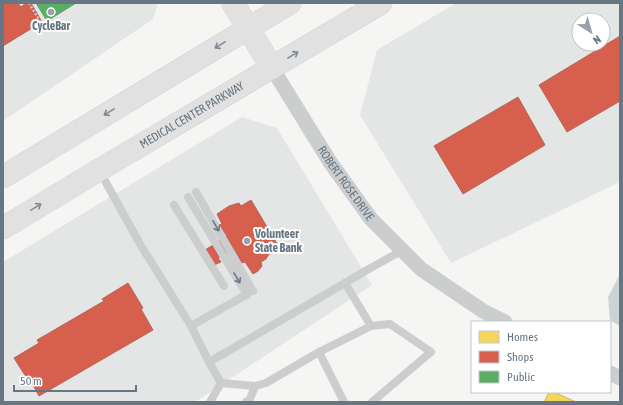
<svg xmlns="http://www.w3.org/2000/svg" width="623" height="405" font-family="'Asap Condensed',sans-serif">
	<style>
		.built { fill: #e4e5e5; fill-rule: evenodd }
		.water { fill: #ccd3d6 }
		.homes { fill: #f6d55c; stroke: #cbb868 }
		.shops { fill: #d6604d; stroke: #b4675d }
		.public { fill: #5aae61; stroke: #5e9d6b }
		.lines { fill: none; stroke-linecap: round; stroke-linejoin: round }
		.secondary-casing { stroke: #d1d2d2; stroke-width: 23 }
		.path { stroke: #cacaca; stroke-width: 2.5; stroke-dasharray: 2 2; stroke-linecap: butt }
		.lane { stroke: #cbcdce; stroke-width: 8 }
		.street { stroke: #cbcdce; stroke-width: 15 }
		.secondary { stroke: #e0e1e0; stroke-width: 22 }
		.oneway { stroke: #7e8b96 }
		.oneway2 { stroke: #6b7a87 }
		.poi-dot { fill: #98a2ab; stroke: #fff; stroke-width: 1.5 }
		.labels { text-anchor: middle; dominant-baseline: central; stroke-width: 4; stroke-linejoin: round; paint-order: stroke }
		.poi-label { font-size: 12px; font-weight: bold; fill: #667683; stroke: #fff }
		.street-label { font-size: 12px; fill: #667683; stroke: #fff }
	</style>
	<rect width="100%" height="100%" fill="#f5f5f4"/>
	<g class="built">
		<polygon points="3,3 158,3 153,19 3,121"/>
		<path d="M456,3H620V182L451,263L360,115L377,50ZM579,20H603V44H579Z"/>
		<polygon points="242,117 277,128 372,285 195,402 3,402 3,262"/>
	</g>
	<polygon class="water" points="620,274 620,326 610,320 608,297"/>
	<polygon class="homes" points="549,392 554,392 576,402 544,402"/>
	<g class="shops">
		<polygon points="3,3 18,3 21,7 26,3 31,3 42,22 3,46"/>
		<polygon points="620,36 620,101 567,132 539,85"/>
		<polygon points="518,97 545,145 463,194 434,146"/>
		<polygon points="251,200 279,247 269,254 266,259 261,262 262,266 258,271 253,274 245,262 242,263 234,249 218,258 221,262 214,265 205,250 227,236 219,225 222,224 217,214 229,206 239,203 241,206"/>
		<polygon points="128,283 143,308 141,309 153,330 39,396 28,376 26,377 14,358 39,343 37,340 104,301 102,299"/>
	</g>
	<polygon class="public" points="36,3 76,3 47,21"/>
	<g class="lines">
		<defs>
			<g id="secondary">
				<polyline points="233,3 272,68"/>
				<polyline points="3,177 290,3"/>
				<path id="s2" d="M3,228L99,170L381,3"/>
			</g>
		</defs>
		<use href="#secondary" class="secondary-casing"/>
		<polyline class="path" points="29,3 44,28"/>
		<g class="lane">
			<polyline points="99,170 140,244 191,326"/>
			<polyline points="196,192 253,291"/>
			<polyline points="188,197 247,295"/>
			<polyline points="174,205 224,286"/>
			<polyline points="345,283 371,326"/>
			<polyline points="209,362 297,311 367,270 403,250"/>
			<polyline points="221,383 209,362 191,326 244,296"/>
			<polyline points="210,402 221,383 255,386 266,383 319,352"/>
			<polyline points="246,402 250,399 255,386"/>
			<polyline points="344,402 319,352 371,326 390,324 431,352 372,402"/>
		</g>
		<g class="street">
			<path id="s1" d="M272,68L330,162L371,219L421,269L483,311L505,322"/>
			<polyline points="610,373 620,378"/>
		</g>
		<use href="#secondary" class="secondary"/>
	</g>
	<defs><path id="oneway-shaft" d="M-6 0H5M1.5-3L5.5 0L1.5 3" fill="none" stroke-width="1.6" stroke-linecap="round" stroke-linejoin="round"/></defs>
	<g class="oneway">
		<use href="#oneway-shaft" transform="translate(220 45) rotate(149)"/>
		<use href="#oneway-shaft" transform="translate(293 55) rotate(-31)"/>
		<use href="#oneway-shaft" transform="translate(109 112) rotate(149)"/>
		<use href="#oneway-shaft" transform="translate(36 207) rotate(-31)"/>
	</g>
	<g class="oneway2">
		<use href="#oneway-shaft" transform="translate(216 226) rotate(60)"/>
		<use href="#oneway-shaft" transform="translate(237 278) rotate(59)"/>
	</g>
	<g class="poi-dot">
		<circle cx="51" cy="12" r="4"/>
		<circle cx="247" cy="241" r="4"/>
	</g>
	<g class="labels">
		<g class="poi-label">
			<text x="51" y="26">CycleBar</text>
			<text x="255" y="234" text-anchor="start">Volunteer<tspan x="255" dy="14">State Bank</tspan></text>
		</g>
		<g class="street-label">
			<text stroke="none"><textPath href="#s2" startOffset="220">MEDICAL CENTER PARKWAY</textPath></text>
			<text stroke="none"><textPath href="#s1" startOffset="137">ROBERT ROSE DRIVE</textPath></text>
		</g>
	</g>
	<rect width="623" height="405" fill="none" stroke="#667683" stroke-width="8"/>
	<rect x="471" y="321" width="140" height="72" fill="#ffffff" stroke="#c2c8cd"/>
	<rect x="479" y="331" width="20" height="12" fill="#f6d55c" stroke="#c2c8cd"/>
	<text x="507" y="341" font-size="12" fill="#667683">Homes</text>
	<rect x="479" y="351" width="20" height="12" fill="#d6604d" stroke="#c2c8cd"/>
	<text x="507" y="361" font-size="12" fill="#667683">Shops</text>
	<rect x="479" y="371" width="20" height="12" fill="#5aae61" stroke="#c2c8cd"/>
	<text x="507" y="381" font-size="12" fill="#667683">Public</text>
	<g transform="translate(591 32) rotate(143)"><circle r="19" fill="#ffffff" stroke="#c2c8cd"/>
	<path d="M0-3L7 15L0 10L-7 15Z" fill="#98a2ab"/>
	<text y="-6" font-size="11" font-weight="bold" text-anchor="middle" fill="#667683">N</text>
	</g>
	<path d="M14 385v6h122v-6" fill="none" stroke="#667683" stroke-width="2"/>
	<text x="20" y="385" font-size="12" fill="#667683" stroke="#ffffff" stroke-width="3" paint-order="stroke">50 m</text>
</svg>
